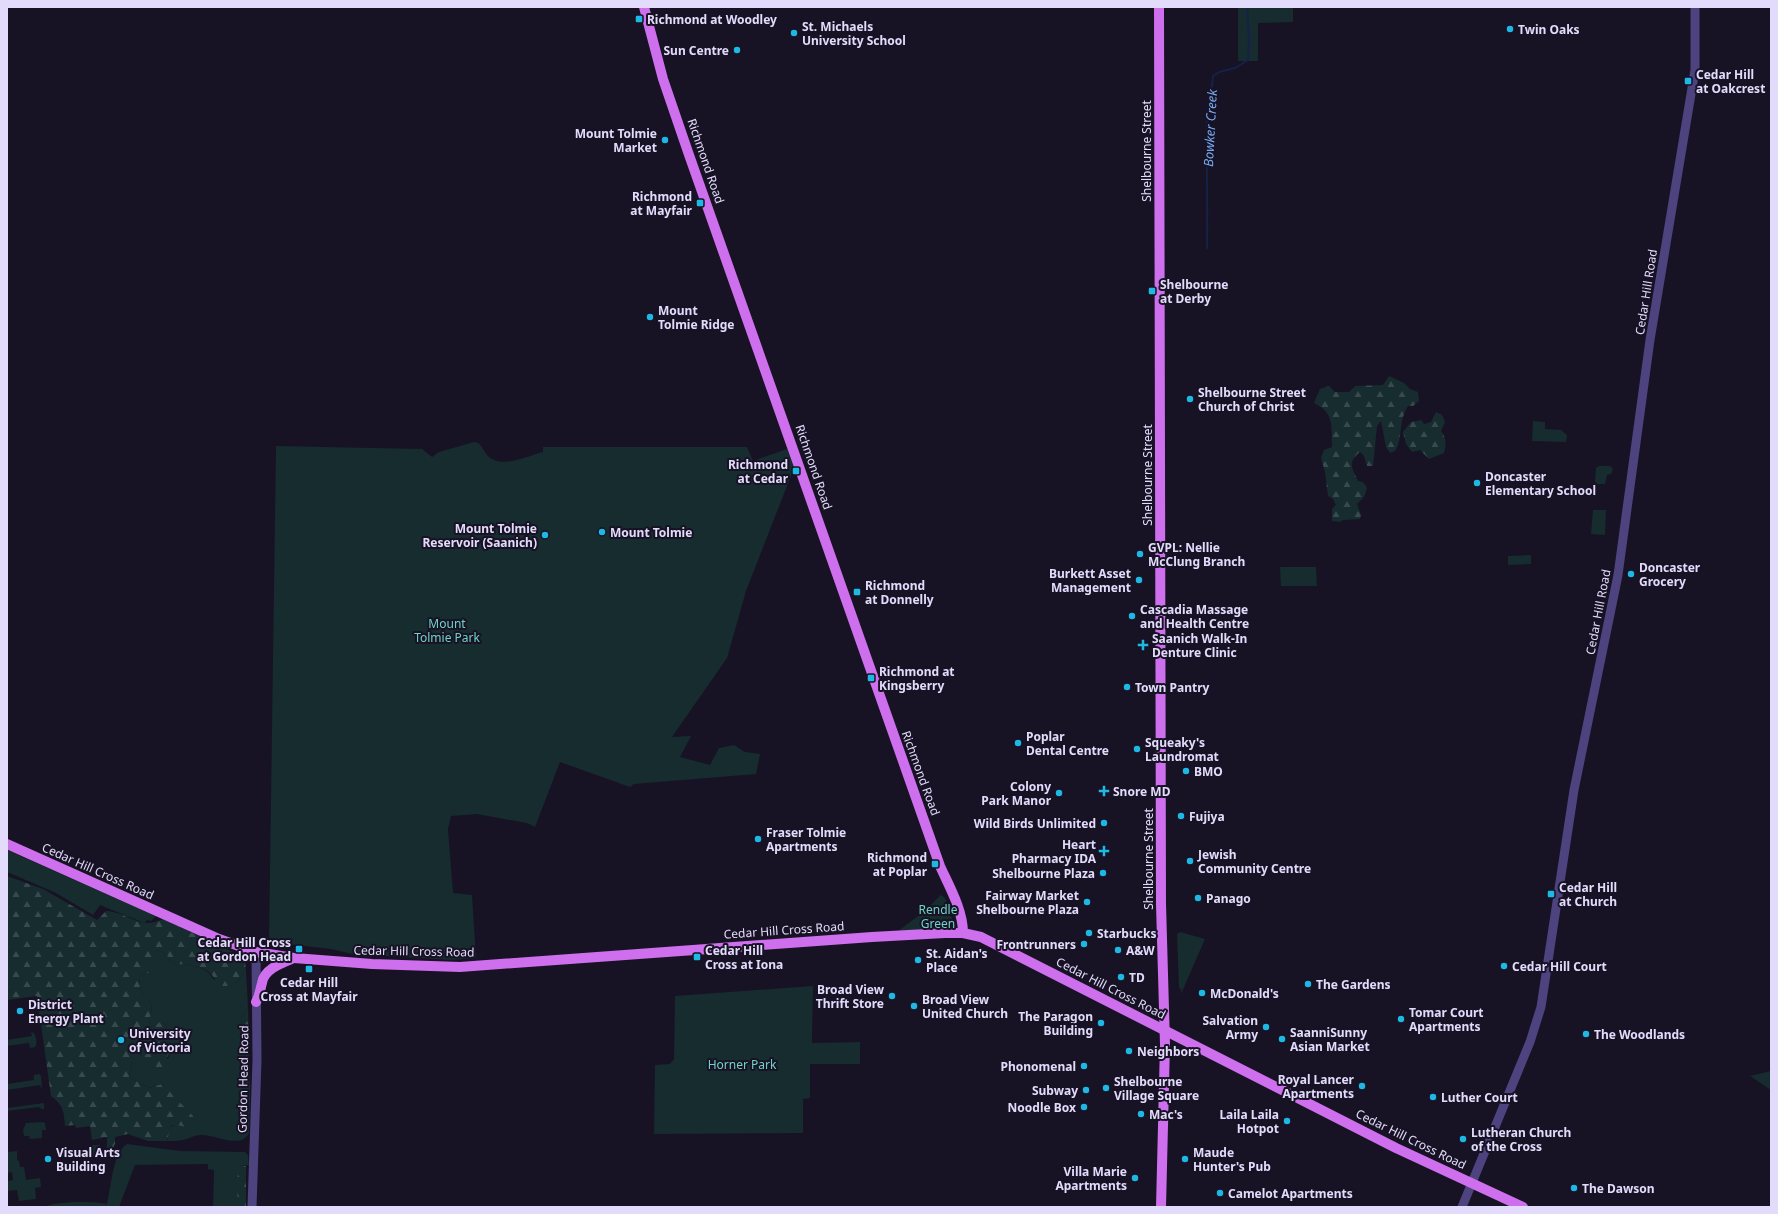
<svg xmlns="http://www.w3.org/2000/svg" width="1778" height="1214" font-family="'Noto Sans',sans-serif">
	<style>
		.green { fill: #162c2f }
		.forest { fill: url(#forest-firs) }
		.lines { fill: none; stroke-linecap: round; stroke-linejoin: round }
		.stream { stroke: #152247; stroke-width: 2 }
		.minor { stroke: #4d437f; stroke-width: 9 }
		.major { stroke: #ce6fed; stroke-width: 10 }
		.poi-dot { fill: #1eb8e4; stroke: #181225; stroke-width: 1.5 }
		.labels { text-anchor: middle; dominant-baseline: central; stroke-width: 4; stroke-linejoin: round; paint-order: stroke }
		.poi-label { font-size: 12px; font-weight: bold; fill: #e2dbfb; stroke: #181225; text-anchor: start }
		.street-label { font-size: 12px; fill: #e2dbfb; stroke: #181225 }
		.park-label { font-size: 12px; fill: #6fd3c6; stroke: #181225 }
		.water-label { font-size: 13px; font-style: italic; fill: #75a8ee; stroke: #181225 }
	</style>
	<defs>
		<pattern id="forest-firs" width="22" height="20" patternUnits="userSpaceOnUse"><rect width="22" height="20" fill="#162c2f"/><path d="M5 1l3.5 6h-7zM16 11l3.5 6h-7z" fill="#384a4e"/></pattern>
	</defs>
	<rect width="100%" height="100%" fill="#181225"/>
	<g class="green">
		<polygon points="1238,7 1293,7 1293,22 1258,23 1258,61 1238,61"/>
		<polygon points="1533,421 1545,422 1545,429 1561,430 1567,435 1566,442 1532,441"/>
		<path d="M474,442C482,443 482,449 487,455C500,470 527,456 543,452V447H747L753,461L787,449L794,468L746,591L727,658L672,737L691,736L680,757L710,765L719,748L734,745L745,752L760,754L756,774L634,784L630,787L560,762L535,827L527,823L477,814L451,816L448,829L453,893L472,895L476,958L452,960L353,954L331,949L269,942L276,446L422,449L432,457L439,452Z"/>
		<polygon points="1599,466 1610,466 1613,469 1611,474 1607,475 1605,484 1597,484 1595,481 1596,468"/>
		<polygon points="1593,510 1606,510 1605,535 1591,534"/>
		<polygon points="1531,555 1531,564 1508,565 1508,556"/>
		<polygon points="1280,567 1316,567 1317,586 1281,586"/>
		<polygon points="7,850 156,916 151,921 147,920 144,923 100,905 93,915 56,893 7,872"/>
		<polygon points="941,895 945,898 953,922 952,928 898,931 925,911"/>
		<polygon points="1180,932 1205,939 1181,994 1181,989 1179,988 1177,934"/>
		<path d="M158,949L166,954L172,963C187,965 206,964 213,979L234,986L246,970L248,1007L241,1019L242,1033L240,1041L243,1098L250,1099L249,1133C241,1150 215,1134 200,1135C194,1135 189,1139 183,1140C178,1141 172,1141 167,1141L170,1127L178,1124L181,1126L166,1089L162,1084L149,1088L129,1077L135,1044L142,1057L168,1059L170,1051L168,1028L161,1023L153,1027L149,1026L152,1005C143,992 138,994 140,976L148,973L153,953Z"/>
		<polygon points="813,986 812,1043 860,1042 860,1064 810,1064 810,1098 803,1099 803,1133 654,1134 655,1065 670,1064 674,1059 675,996"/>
		<path d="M31,1032L34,1033C36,1037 38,1044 35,1047L30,1048L29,1043L7,1046V1040L32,1036Z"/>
		<polygon points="1771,1071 1771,1090 1750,1076"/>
		<polygon points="39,1074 41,1076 42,1089 40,1085 7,1090 7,1084 34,1080 34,1075"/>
		<polygon points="44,1103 44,1109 42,1109 39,1107 7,1111 7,1108"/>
		<polygon points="43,1122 45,1123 46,1130 42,1130 42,1138 30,1139 29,1136 24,1136 23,1130 26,1123"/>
		<path d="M127,1144L180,1151L245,1152L248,1155L249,1165L241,1166L238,1207H213L214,1170L208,1169V1164L135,1165L119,1207H44C58,1201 92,1201 107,1204C111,1188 113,1151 127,1144Z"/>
		<polygon points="90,1145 100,1145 101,1156 88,1158 87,1148 90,1148"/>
		<polygon points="17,1151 17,1160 19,1161 20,1167 24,1167 26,1180 40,1178 41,1187 35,1188 36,1199 19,1201 17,1190 7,1191 7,1181 13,1180 12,1172 7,1173 7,1152"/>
	</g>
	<g class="forest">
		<path d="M1389,376L1404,383L1410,389L1418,392L1419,401L1413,406H1408C1398,421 1403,440 1395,451L1390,453L1386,447L1381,421L1377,426L1373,466H1367L1364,456L1360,452C1347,463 1352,467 1358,481L1363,482L1367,488L1364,497L1357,504L1361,515L1360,519L1343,520L1340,522L1332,521V509L1336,505L1333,499L1328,496L1325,472L1321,458L1324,450L1332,447C1331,426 1335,413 1314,403L1320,389L1329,386L1335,392H1349L1355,386L1383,385Z"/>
		<path d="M1436,412L1442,415L1445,422L1441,431C1447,439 1446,444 1444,453L1429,459L1420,450L1412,452L1406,444L1403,432L1411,422L1421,420L1424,424L1431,422Z"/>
		<path d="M7,876L43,889L97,920L106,911C129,912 139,931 163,919L237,954L245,960L246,970L234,986H221C216,982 212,974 209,972C200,964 183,965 172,963L166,954L158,949L153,953L155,964L148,973L140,976C138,994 143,992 152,1005L149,1026L153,1027L160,1022C170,1029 175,1035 178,1047L170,1051L163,1067L156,1071H151L135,1045L129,1077L149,1088L162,1084L193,1116L195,1121L187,1127C168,1124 172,1122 167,1141H148L128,1134L115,1137V1144L111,1151L107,1149V1137L92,1140L90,1126L76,1128L75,1125L65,1126C64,1111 63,1105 51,1096L37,996L7,1000Z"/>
		<polygon points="248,1007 250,1099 243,1099 240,1090 239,1068 242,1033 241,1019"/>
		<path d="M241,1166H246V1207H238C238,1194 234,1179 241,1166Z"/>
	</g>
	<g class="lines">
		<path class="stream" d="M1207,248C1208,205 1206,161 1207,118C1208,103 1212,90 1213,76L1219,72L1235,68L1248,60L1249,41L1247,7"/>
		<g class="minor">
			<polyline points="252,1207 257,1060 256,952"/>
			<polyline points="1462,1207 1530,1042 1541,1007 1574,790 1618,575 1650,340 1695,70 1695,7"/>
		</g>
		<g class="major">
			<path d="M644,7L663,79L688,152L940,866C949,886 963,910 963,933"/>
			<polyline points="1159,7 1161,904 1165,1044 1161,1207"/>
			<polyline points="7,844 219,939 256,952 294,958 372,964 460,967 872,937 945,933 963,933 981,937 1396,1148 1523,1207"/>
			<path d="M256,1002C260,995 260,990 262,983C264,969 282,963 294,958"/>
		</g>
	</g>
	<g class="poi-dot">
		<rect x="635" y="15" width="8" height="8" rx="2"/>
		<circle cx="1510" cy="29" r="4"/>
		<circle cx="794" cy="33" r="4"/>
		<circle cx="737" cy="50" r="4"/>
		<rect x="1684" y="77" width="8" height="8" rx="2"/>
		<circle cx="665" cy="140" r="4"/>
		<rect x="696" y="199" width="8" height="8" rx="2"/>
		<rect x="1148" y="287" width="8" height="8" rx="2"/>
		<circle cx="650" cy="317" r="4"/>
		<circle cx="1190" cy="399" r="4"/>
		<rect x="792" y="467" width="8" height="8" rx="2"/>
		<circle cx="1477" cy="483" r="4"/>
		<circle cx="602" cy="532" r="4"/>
		<circle cx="545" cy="535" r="4"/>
		<circle cx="1140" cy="554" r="4"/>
		<circle cx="1631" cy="574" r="4"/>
		<circle cx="1139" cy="580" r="4"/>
		<rect x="853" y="588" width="8" height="8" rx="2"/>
		<circle cx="1132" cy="616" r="4"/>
		<path d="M1141 639h4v4h4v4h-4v4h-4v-4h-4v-4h4z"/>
		<rect x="867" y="674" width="8" height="8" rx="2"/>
		<circle cx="1127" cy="687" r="4"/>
		<circle cx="1018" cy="743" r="4"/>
		<circle cx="1137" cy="749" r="4"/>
		<circle cx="1186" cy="771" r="4"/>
		<path d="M1102 785h4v4h4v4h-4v4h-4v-4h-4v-4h4z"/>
		<circle cx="1059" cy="793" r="4"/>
		<circle cx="1181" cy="816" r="4"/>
		<circle cx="1104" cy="823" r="4"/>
		<circle cx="758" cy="839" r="4"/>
		<path d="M1102 845h4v4h4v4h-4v4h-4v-4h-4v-4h4z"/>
		<circle cx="1190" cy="861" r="4"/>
		<rect x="931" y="860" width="8" height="8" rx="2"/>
		<circle cx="1103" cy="873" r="4"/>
		<rect x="1547" y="890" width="8" height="8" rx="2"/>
		<circle cx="1198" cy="898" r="4"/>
		<circle cx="1087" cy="902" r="4"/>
		<circle cx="1089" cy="933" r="4"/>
		<circle cx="1084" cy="944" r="4"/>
		<rect x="295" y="945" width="8" height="8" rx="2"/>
		<circle cx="1118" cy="950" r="4"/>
		<rect x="693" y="953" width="8" height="8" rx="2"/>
		<circle cx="918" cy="960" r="4"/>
		<circle cx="1504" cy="966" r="4"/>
		<rect x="305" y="965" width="8" height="8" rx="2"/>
		<circle cx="1121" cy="977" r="4"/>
		<circle cx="1308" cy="984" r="4"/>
		<circle cx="1202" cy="993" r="4"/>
		<circle cx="892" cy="996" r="4"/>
		<circle cx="914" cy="1006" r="4"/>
		<circle cx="20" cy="1011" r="4"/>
		<circle cx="1401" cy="1019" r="4"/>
		<circle cx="1101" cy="1023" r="4"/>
		<circle cx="1266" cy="1027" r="4"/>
		<circle cx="1586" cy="1034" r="4"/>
		<circle cx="1282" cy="1039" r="4"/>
		<circle cx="121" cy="1040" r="4"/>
		<circle cx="1129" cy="1051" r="4"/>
		<circle cx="1084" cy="1066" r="4"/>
		<circle cx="1362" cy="1086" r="4"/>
		<circle cx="1106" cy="1088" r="4"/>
		<circle cx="1086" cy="1090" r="4"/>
		<circle cx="1433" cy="1097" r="4"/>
		<circle cx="1084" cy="1107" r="4"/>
		<circle cx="1141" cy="1114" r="4"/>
		<circle cx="1287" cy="1121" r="4"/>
		<circle cx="1463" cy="1139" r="4"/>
		<circle cx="48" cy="1159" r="4"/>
		<circle cx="1185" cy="1159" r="4"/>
		<circle cx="1135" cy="1178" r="4"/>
		<circle cx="1574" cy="1188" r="4"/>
		<circle cx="1220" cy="1193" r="4"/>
	</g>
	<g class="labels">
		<g class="poi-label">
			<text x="647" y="19">Richmond at Woodley</text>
			<text x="802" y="26">St. Michaels<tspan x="802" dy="14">University School</tspan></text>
			<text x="1518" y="29">Twin Oaks</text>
			<text x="729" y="50" text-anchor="end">Sun Centre</text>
			<text x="1696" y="74">Cedar Hill<tspan x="1696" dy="14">at Oakcrest</tspan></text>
			<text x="657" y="133" text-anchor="end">Mount Tolmie<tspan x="657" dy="14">Market</tspan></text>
			<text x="692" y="196" text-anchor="end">Richmond<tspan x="692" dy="14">at Mayfair</tspan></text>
			<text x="1160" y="284">Shelbourne<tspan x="1160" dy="14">at Derby</tspan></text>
			<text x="658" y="310">Mount<tspan x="658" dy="14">Tolmie Ridge</tspan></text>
			<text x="1198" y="392">Shelbourne Street<tspan x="1198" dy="14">Church of Christ</tspan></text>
			<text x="788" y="464" text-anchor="end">Richmond<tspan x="788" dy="14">at Cedar</tspan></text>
			<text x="1485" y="476">Doncaster<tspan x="1485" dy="14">Elementary School</tspan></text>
			<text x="537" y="528" text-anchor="end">Mount Tolmie<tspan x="537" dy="14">Reservoir (Saanich)</tspan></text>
			<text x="610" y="532">Mount Tolmie</text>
			<text x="1148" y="547">GVPL: Nellie<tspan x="1148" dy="14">McClung Branch</tspan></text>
			<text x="1639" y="567">Doncaster<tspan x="1639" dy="14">Grocery</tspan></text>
			<text x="1131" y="573" text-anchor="end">Burkett Asset<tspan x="1131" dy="14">Management</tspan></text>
			<text x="865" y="585">Richmond<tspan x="865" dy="14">at Donnelly</tspan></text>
			<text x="1140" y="609">Cascadia Massage<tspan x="1140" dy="14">and Health Centre</tspan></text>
			<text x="1152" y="638">Saanich Walk-In<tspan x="1152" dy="14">Denture Clinic</tspan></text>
			<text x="879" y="671">Richmond at<tspan x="879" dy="14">Kingsberry</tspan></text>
			<text x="1135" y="687">Town Pantry</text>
			<text x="1026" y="736">Poplar<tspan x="1026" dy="14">Dental Centre</tspan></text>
			<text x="1145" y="742">Squeaky's<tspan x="1145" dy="14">Laundromat</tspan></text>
			<text x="1194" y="771">BMO</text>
			<text x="1051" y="786" text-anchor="end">Colony<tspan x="1051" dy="14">Park Manor</tspan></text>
			<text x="1113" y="791">Snore MD</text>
			<text x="1189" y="816">Fujiya</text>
			<text x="1096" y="823" text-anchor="end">Wild Birds Unlimited</text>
			<text x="766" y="832">Fraser Tolmie<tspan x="766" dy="14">Apartments</tspan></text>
			<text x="1096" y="844" text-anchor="end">Heart<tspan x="1096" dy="14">Pharmacy IDA</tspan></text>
			<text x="1198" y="854">Jewish<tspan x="1198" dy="14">Community Centre</tspan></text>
			<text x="927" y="857" text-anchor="end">Richmond<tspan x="927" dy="14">at Poplar</tspan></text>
			<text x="1095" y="873" text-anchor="end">Shelbourne Plaza</text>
			<text x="1559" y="887">Cedar Hill<tspan x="1559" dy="14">at Church</tspan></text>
			<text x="1079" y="895" text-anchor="end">Fairway Market<tspan x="1079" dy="14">Shelbourne Plaza</tspan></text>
			<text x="1206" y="898">Panago</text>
			<text x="1097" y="933">Starbucks</text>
			<text x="291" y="942" text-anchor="end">Cedar Hill Cross<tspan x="291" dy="14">at Gordon Head</tspan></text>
			<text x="1076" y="944" text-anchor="end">Frontrunners</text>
			<text x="705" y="950">Cedar Hill<tspan x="705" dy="14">Cross at Iona</tspan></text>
			<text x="1126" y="950">A&amp;W</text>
			<text x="926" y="953">St. Aidan's<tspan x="926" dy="14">Place</tspan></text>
			<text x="1512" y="966">Cedar Hill Court</text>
			<text x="1129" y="977">TD</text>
			<text x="309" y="982" text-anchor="middle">Cedar Hill<tspan x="309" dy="14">Cross at Mayfair</tspan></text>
			<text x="1316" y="984">The Gardens</text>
			<text x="884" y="989" text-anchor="end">Broad View<tspan x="884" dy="14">Thrift Store</tspan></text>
			<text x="1210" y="993">McDonald's</text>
			<text x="922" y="999">Broad View<tspan x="922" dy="14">United Church</tspan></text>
			<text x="28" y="1004">District<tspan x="28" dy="14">Energy Plant</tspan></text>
			<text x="1409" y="1012">Tomar Court<tspan x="1409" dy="14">Apartments</tspan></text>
			<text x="1093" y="1016" text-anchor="end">The Paragon<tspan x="1093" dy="14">Building</tspan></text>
			<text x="1258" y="1020" text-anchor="end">Salvation<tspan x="1258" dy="14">Army</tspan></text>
			<text x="1290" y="1032">SaanniSunny<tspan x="1290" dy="14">Asian Market</tspan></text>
			<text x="129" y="1033">University<tspan x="129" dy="14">of Victoria</tspan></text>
			<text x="1594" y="1034">The Woodlands</text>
			<text x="1137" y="1051">Neighbors</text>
			<text x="1076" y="1066" text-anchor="end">Phonomenal</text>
			<text x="1354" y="1079" text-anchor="end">Royal Lancer<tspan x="1354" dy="14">Apartments</tspan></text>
			<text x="1114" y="1081">Shelbourne<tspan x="1114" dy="14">Village Square</tspan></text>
			<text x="1078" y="1090" text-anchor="end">Subway</text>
			<text x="1441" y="1097">Luther Court</text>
			<text x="1076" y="1107" text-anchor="end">Noodle Box</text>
			<text x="1149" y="1114">Mac's</text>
			<text x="1279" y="1114" text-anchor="end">Laila Laila<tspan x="1279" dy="14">Hotpot</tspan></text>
			<text x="1471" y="1132">Lutheran Church<tspan x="1471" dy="14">of the Cross</tspan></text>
			<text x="56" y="1152">Visual Arts<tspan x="56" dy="14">Building</tspan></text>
			<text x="1193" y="1152">Maude<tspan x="1193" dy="14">Hunter's Pub</tspan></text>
			<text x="1127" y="1171" text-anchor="end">Villa Marie<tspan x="1127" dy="14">Apartments</tspan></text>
			<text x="1582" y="1188">The Dawson</text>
			<text x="1228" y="1193">Camelot Apartments</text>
		</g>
		<g class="street-label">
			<text transform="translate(1146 151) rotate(-90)">Shelbourne Street</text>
			<text transform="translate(706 161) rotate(71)">Richmond Road</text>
			<text transform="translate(1646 292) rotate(-81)">Cedar Hill Road</text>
			<text transform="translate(814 467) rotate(71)">Richmond Road</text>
			<text transform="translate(1147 475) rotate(-90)">Shelbourne Street</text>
			<text transform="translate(1598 612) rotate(-79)">Cedar Hill Road</text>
			<text transform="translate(921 773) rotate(70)">Richmond Road</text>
			<text transform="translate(1148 859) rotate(-90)">Shelbourne Street</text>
			<text transform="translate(98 871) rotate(24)">Cedar Hill Cross Road</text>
			<text transform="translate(784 930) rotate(-4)">Cedar Hill Cross Road</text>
			<text transform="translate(414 951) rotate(1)">Cedar Hill Cross Road</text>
			<text transform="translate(1111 988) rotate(27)">Cedar Hill Cross Road</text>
			<text transform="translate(243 1079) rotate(-89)">Gordon Head Road</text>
			<text transform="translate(1411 1139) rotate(26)">Cedar Hill Cross Road</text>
		</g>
		<g class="park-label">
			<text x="447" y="623">Mount<tspan x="447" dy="14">Tolmie Park</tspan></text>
			<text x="938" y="909">Rendle<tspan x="938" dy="14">Green</tspan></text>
			<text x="742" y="1064">Horner Park</text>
		</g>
		<g class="water-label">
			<text transform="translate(1210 128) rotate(-87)">Bowker Creek</text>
		</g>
	</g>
	<rect width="1778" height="1214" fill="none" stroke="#e2dbfb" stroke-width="16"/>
</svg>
